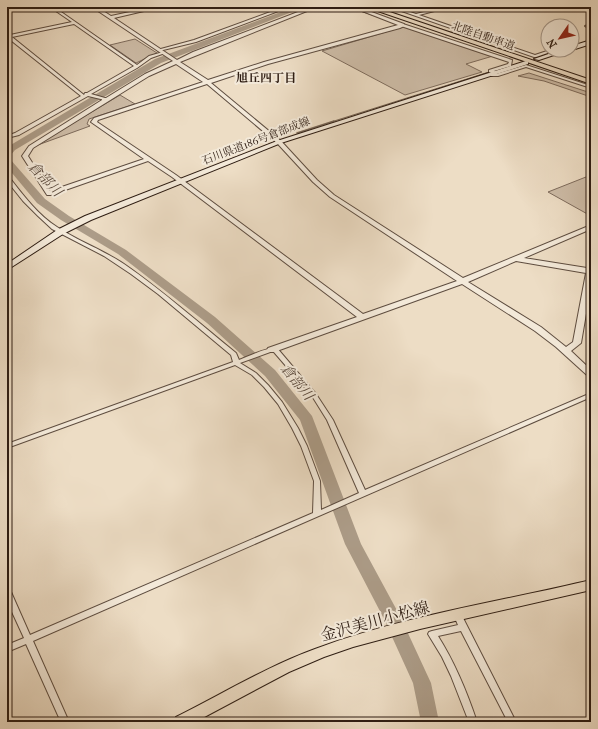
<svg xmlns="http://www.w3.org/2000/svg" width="598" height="729" font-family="'IM FELL French Canon','Noto Serif JP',serif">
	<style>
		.green { fill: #cdbca7; stroke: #7e6c5d }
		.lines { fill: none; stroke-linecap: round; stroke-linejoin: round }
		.stream-far1 { stroke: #7a6959; stroke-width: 1 }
		.stream { stroke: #7a6959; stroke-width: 1.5 }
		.river { fill: #ac9c88; fill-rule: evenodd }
		.minor-tunnel { stroke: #c7b7a1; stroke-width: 3.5; stroke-dasharray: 3.5 2; stroke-linecap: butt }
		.minor-casing { stroke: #5e4d40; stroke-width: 2 }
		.tertiary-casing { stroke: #5e4d40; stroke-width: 2 }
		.secondary-casing { stroke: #2e1d13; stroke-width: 2 }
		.primary-casing { stroke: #2e1d13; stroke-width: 2 }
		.motorway-casing { stroke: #2e1d13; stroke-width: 2 }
		.minor { fill: #f3e9d9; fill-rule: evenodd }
		.tertiary { fill: #f3e9d9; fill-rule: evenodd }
		.secondary { fill: #f3e9d9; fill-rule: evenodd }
		.primary { fill: #edddc5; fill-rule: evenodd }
		.motorway { fill: #edddc5; fill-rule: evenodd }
		.labels { text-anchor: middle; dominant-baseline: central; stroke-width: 4; stroke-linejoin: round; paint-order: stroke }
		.far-street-label { font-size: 11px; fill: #2e1d13; stroke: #f3e9d9 }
		.far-neighbourhood-label { font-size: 12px; font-weight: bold; fill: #2e1d13; stroke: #f3e9d9 }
		.water-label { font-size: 14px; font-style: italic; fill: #5a493c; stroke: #f3e9d9 }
		.near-street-label { font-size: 16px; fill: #2e1d13; stroke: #f3e9d9 }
	</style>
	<rect width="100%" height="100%" fill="#edddc5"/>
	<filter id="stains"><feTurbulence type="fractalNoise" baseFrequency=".005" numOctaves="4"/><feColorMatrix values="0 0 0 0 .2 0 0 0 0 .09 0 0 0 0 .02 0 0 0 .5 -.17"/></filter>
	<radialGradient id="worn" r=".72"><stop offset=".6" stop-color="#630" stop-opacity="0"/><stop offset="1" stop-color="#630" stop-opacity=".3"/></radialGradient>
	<g class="green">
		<polygon points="406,26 493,56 466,64 482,72 405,95 322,51"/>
		<polygon points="135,39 157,53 136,63 110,45"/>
		<polygon points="529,73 591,93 591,97 544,81 518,76"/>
		<polygon points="120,95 135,104 89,119 87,124 90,126 35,146"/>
		<polygon points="591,175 591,216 548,192"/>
	</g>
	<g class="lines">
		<g class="stream-far1">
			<polyline points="349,7 386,20"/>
			<polyline points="331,122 489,72"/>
		</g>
		<polyline class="stream" points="297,133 334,121"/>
		<g class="river">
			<polygon points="294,7 305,7 161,63 15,150 10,156 7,157 9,146 155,59"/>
			<polygon points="7,158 10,159 45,199 69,216 126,250 215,317 275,370 312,416 361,544 400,616 431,683 439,722 421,722 413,683 383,617 345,544 300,420 265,376 207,323 118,254 61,220 37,203 7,167"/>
		</g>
		<polyline class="minor-tunnel" points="445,35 455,31"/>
		<defs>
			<g id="minor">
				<path d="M50,7H54L137,65L149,56L163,52L165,53L151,58L137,68L91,94L105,98V100L88,96L19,135L7,138V136L15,133L81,96L8,38H7V34L10,35L72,22ZM74,24L134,66L87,93H85L84,95L12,37Z"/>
				<polygon points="284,7 289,7 196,42 159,51 157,50 194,40"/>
				<polygon points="390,7 395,7 416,14 444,7 450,7 419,15 535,55 550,50 556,50 536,57 534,57"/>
				<polygon points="401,24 403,24 512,60 511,66 494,71 496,72 496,74 526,65 591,86 591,88 526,67 498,76 491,76 491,74 494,74 489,72 489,70 508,64 509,62 401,26"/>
				<polygon points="591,24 590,26 591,29 585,26"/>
				<path d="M7,177H9C23,195 38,215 57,227C78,241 103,250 124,264C163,291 199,323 236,353L239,360C249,356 267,347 277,348L316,394L333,420L365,490L591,393V397L33,641L69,722H61L26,644L7,652V645L24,638L7,601V589L10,590L11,592L30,635L313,513L314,481L301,446L292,428L278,404L264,387L252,375L235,365L7,448V444L233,362L231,355L158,294L131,274L104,256L52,229L38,216L23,201L7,181ZM273,351L312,396L327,420L359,493L321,510L320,481L307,446L298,428L282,402L268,385L256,373L240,363Z"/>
				<path d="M458,613L461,614L516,722H508L461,631L438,636C455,663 467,692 477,722H469L451,676L442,657L428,634L429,632L432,631L458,625L454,616L455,614Z"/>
			</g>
			<path id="tertiary" d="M92,7H97L111,16L153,7H161L114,18L177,60L193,52L311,7H317L180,62L208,80L264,62L398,25L352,7H358L404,24V26L400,28L268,64L211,83L281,141L317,180L334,195L463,278L591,225V229L524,258L587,268L588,263L591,261V284L581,343L571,351L591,370V377L588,376L556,347L535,331L462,284L274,352H268L267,350L268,348L357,317L172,177L148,161L51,195H47L22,156L29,146L102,100V98H106L145,74L173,61ZM176,64L203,82L94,118L91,122L144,159L50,191L28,156L33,148L149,76ZM207,84L277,143L313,182L330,197L457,281L363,314L176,175L97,122L98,120ZM516,261L586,273L573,342L566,347L541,327L468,282Z"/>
			<g id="secondary">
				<polygon points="591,40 591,44 572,50 572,46"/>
				<polygon points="560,50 569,50 539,60 534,59"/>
				<polygon points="526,61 528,62 528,64 281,143 91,220 63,234 7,270 7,264 57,230 85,216 277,141"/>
			</g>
			<path id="primary" d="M591,580V590L420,629L353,647L324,657L289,672L195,722H174L176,717C222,694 266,667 315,649C403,616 499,602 591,580Z"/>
			<polygon id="motorway" points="366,7 375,7 591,80 591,84"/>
		</defs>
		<use href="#minor" class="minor-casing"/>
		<use href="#tertiary" class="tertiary-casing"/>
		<use href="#secondary" class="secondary-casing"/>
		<use href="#primary" class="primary-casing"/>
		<use href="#motorway" class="motorway-casing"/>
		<use href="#minor" class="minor"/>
		<use href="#tertiary" class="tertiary"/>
		<use href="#secondary" class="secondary"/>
		<use href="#primary" class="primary"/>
		<use href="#motorway" class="motorway"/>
	</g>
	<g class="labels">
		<g class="far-street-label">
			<text transform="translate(483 36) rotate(19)">北陸自動車道</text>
			<text transform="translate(256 141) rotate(-21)">石川県道186号倉部成線</text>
		</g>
		<g class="far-neighbourhood-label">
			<text x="266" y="78">旭丘四丁目</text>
		</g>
		<g class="water-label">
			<text transform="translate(45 179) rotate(46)">倉部川</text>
			<text transform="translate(297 382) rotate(51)">倉部川</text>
		</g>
		<g class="near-street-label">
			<text transform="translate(375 621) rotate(-15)">金沢美川小松線</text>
		</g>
	</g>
	<rect width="598" height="729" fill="none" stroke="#edddc5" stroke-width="24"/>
	<rect x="8" y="8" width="582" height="713" fill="none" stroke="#2e1d13" stroke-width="2"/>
	<rect x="12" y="12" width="574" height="705" fill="none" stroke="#2e1d13"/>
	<g transform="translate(560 38) rotate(236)"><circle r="19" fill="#f3e9d9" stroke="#a4978a"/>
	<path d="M0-3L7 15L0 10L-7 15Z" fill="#8f2418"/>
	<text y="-6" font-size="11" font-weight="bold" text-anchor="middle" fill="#2e1d13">N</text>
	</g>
	<rect width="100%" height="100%" filter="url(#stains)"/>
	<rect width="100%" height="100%" fill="url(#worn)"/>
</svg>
